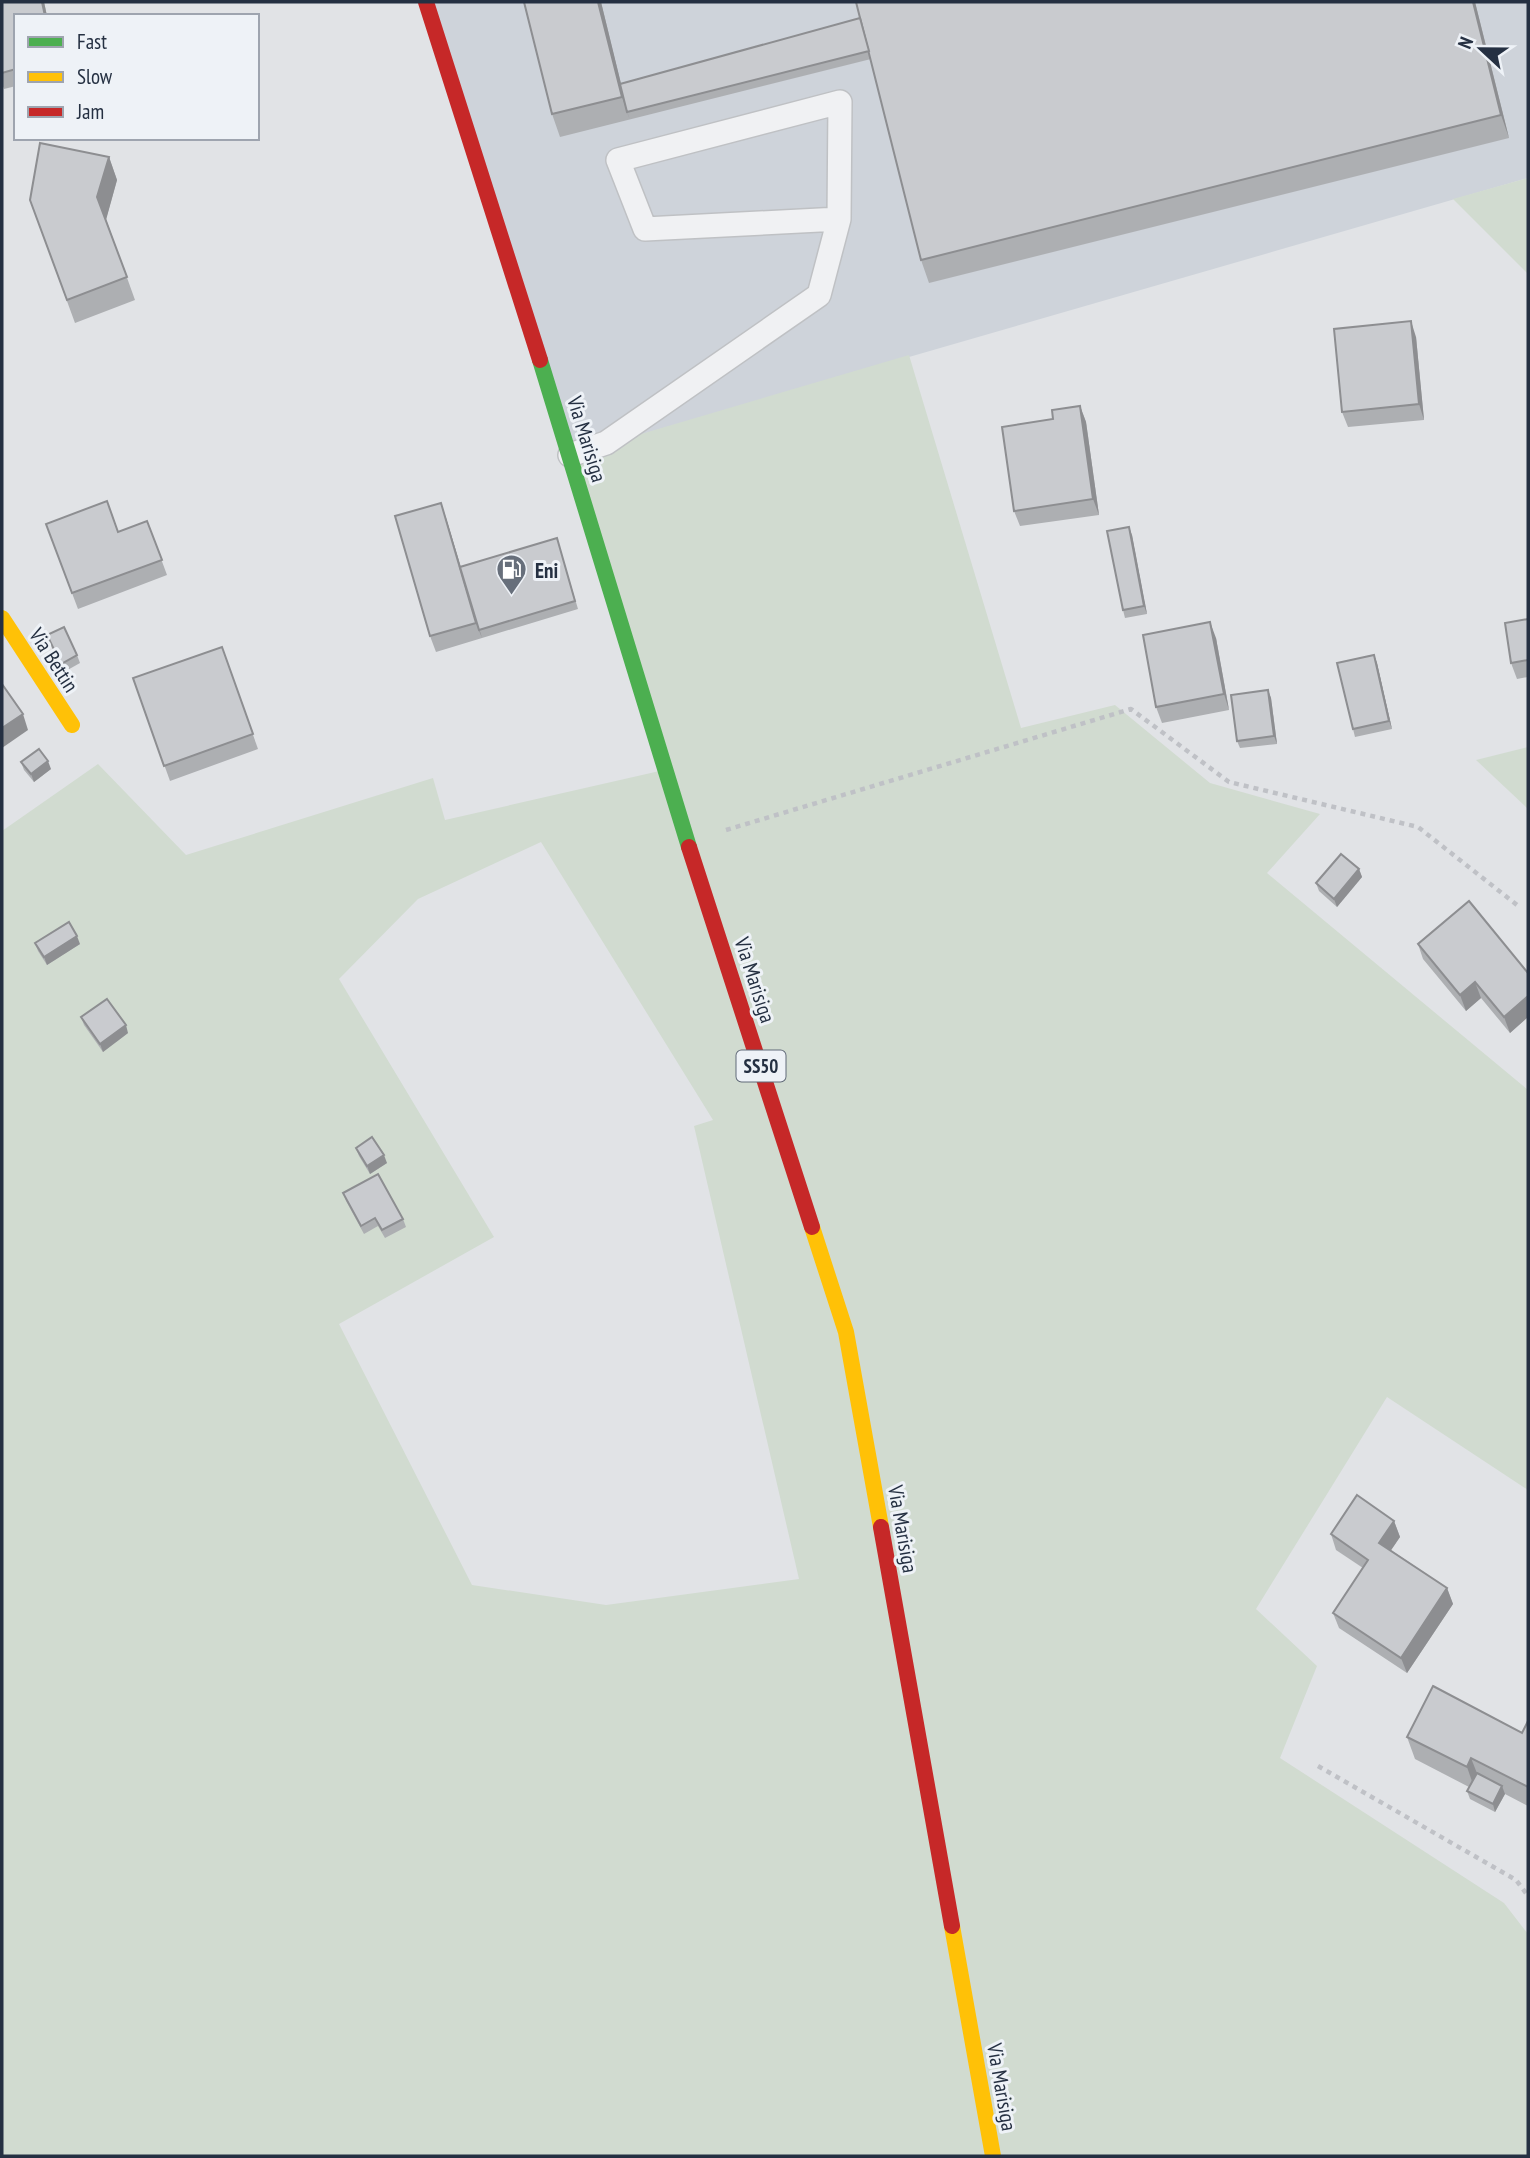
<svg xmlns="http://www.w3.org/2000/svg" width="1530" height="2158" font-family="'PT Sans Narrow',sans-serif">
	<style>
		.built { fill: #ced3da }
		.green { fill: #d1dbd0; fill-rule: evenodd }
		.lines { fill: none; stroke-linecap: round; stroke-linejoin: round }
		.lane-casing { stroke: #bfc1c4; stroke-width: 26 }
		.path { stroke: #bfc1c6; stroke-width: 4.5; stroke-dasharray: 5 5; stroke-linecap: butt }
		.lane { stroke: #f0f1f3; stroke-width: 23 }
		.fast { stroke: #4caf50; stroke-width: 16 }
		.slow { stroke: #ffc107; stroke-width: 16 }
		.jam { stroke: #c62828; stroke-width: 16 }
		.wall { fill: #adafb2 }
		.shaded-wall { fill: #8d8e91 }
		.building { fill: #c9cbcf; stroke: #8d8e91; stroke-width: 2 }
		.labels { text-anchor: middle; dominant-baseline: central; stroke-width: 6; stroke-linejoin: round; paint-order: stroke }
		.shield { fill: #eef2f7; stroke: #616a78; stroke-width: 2 }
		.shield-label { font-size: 19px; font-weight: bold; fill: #253042 }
		.street-label { font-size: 21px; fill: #253042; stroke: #eef2f7 }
		.poi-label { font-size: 21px; font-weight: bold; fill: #253042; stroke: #eef2f7; text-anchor: start }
	</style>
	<rect width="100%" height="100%" fill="#e1e3e6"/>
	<polygon class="built" points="426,2 1528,2 1528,178 570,455"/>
	<g class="green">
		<polygon points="1528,178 1528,274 1453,199"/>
		<path d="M909,355L1021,728L1115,705L1210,783L1320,814L1267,873L1528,1090V1490L1387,1397L1256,1609L1317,1666L1280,1758L1504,1903L1528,1934V2156H2V831L98,764L186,855L433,778L445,820L664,770L570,455ZM541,842L713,1120L694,1126L799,1579L606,1605L472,1585L339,1324L494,1237L339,979L418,899Z"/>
		<polygon points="1528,747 1528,809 1476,760"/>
	</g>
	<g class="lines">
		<defs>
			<polyline id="lane" points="570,455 606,443 819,295 839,219 840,102 618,160 645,229 839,219"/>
		</defs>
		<use href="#lane" class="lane-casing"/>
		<g class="path">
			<polyline points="726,830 1131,709 1229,782 1418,827 1517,905"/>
			<polyline points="1318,1766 1516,1880 1528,1896"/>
		</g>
		<use href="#lane" class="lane"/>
		<polyline class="fast" points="540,360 689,847"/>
		<g class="slow">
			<polyline points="2,618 72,725"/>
			<polyline points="812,1227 846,1332 881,1527"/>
			<polyline points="952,1926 993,2156"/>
		</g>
		<g class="jam">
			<polyline points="426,2 540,360"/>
			<polyline points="689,847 812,1227"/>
			<polyline points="881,1527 952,1926"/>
		</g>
	</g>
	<g class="wall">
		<polygon points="2,2 44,2 47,16 16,16 16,86 4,89 2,84"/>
		<polygon points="524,2 601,2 621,84 860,18 858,2 1475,2 1509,138 929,283 921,260 871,59 560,137 552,114"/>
		<polygon points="109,157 117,180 106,219 135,300 75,323 30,200"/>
		<polygon points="1416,337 1424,420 1348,427 1342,412"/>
		<polygon points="1080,406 1086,422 1099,515 1020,526 1014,511 1053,419"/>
		<polygon points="446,518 461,567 557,538 578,609 436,652 430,636"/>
		<polygon points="147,521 167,575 78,609 46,524 118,532"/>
		<polygon points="1132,535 1147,614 1125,618 1123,610"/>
		<polygon points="1528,619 1528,677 1517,679 1511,663"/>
		<polygon points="47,635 77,655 80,663 64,672"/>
		<polygon points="1216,638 1229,710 1162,723 1156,707"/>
		<polygon points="222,647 258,749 170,781 133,678"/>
		<polygon points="1374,655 1377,663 1392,729 1355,737 1353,729"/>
		<polygon points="1268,690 1271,698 1277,744 1240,748 1237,741"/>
		<polygon points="21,762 51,769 34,782 24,770"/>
		<polygon points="1359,869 1362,877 1337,907 1319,891 1316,883"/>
		<polygon points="35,943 80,944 47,965 38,951"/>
		<polygon points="1418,944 1528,973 1528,1017 1510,1033 1481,998 1466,1011 1423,959"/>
		<polygon points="81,1017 128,1033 103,1052 84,1025"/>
		<polygon points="356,1148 387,1163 370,1174 359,1156"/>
		<polygon points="343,1193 403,1219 406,1227 385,1238 378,1226 364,1234 346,1201"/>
		<polygon points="1394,1521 1400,1537 1391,1550 1447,1588 1453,1604 1407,1673 1339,1628 1333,1613 1363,1568 1336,1550 1331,1534"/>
		<polygon points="1528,1721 1528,1806 1505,1794 1495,1812 1470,1799 1467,1791 1469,1787 1415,1759 1407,1737 1522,1733"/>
	</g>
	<g class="shaded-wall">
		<polygon points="42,2 44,2 47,16 45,16"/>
		<polygon points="598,2 601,2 628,112 627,112 630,120 622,97"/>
		<polygon points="1473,2 1475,2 1509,138 1501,115"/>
		<polygon points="109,157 117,180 106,220 97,197"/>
		<polygon points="1411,321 1416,337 1424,420 1419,404"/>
		<polygon points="1080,406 1086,422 1099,515 1093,499"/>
		<polygon points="441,503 446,518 482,638 476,623"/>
		<polygon points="1129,527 1132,535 1147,614 1144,606"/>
		<polygon points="1210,622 1216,638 1229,710 1224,694"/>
		<polygon points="1374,655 1377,663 1392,729 1389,721"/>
		<polygon points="1268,690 1271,698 1277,744 1274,736"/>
		<polygon points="23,714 28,730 2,748 2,728"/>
		<polygon points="48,761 51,769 34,782 31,774"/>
		<polygon points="1359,869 1362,877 1337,907 1334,899"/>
		<polygon points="77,936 80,944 47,965 44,957"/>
		<polygon points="1475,982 1481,998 1466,1011 1460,995"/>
		<polygon points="1528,996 1528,1017 1510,1033 1504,1017"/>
		<polygon points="126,1025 128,1033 103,1052 100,1044"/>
		<polygon points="384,1155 387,1163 370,1174 367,1166"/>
		<polygon points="1394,1521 1400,1537 1385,1559 1379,1543"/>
		<polygon points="1447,1588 1453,1604 1407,1673 1401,1658"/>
		<polygon points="1471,1758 1480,1781 1475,1790 1467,1767"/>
		<polygon points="1502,1786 1505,1794 1495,1812 1493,1804"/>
	</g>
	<g class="building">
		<polygon points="2,2 42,2 45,16 16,16 16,69 2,73"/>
		<polygon points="524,2 598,2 622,97 552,114"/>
		<polygon points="856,2 1473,2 1501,115 921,260"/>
		<polygon points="860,18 869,51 627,112 620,84"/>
		<polygon points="40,143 109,157 97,197 127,277 67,300 30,200"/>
		<polygon points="1411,321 1419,404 1342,412 1334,329"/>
		<polygon points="1080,406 1093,499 1014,511 1002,427 1053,419 1052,410"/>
		<polygon points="107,501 118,532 147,521 162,560 72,593 46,524"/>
		<polygon points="441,503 476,623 430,636 395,516"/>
		<polygon points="1129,527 1144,606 1123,610 1107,531"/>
		<polygon points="557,538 575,601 479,630 460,567"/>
		<polygon points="1528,619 1528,660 1511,663 1505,623"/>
		<polygon points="1210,622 1224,694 1156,707 1143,635"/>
		<polygon points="64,627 77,655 61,664 47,635"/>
		<polygon points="222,647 253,734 164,766 133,678"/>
		<polygon points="1374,655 1389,721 1353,729 1337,663"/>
		<polygon points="2,684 23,714 2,728"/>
		<polygon points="1268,690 1274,736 1237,741 1231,695"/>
		<polygon points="39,749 48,761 31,774 21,762"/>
		<polygon points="1341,854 1359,869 1334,899 1316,883"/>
		<polygon points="1469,901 1528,973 1528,996 1504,1017 1475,982 1460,995 1418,944"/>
		<polygon points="69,922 77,936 44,957 35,943"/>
		<polygon points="107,999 126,1025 100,1044 81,1017"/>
		<polygon points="372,1137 384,1155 367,1166 356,1148"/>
		<polygon points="378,1174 403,1219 382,1230 375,1218 361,1226 343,1193"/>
		<polygon points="1357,1495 1394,1521 1379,1543 1447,1588 1401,1658 1333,1613 1368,1560 1331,1534"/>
		<polygon points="1433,1686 1522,1733 1528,1721 1528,1787 1471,1758 1467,1767 1407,1737"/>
		<polygon points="1477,1773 1502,1786 1493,1804 1467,1791"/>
	</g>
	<defs>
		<symbol id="fuel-pin" viewBox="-11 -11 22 30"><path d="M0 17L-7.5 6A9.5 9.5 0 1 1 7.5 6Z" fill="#676f7b" stroke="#eef2f7"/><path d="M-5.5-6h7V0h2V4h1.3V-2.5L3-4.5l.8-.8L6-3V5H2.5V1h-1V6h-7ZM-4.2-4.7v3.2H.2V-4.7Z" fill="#fff"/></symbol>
	</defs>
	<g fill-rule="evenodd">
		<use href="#fuel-pin" x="494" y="552" width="35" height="47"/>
	</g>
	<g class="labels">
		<rect class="shield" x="736.5" y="1050.5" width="49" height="31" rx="5"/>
		<g class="shield-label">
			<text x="761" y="1066">SS50</text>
		</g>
		<g class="street-label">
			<text transform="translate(587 439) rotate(73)">Via Marisiga</text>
			<text transform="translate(54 660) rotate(57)">Via Bettin</text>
			<text transform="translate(755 980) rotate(72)">Via Marisiga</text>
			<text transform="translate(903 1529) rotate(80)">Via Marisiga</text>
			<text transform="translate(1002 2087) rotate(80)">Via Marisiga</text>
		</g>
		<g class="poi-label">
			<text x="535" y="570">Eni</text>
		</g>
	</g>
	<rect width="1530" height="2158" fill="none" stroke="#253042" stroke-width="7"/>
	<rect x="14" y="14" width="245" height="126" fill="#eef2f7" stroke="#9ea4af" stroke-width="2"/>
	<rect x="28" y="37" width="35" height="10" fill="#4caf50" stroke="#9ea4af" stroke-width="2"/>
	<text x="77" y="49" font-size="21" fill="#253042">Fast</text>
	<rect x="28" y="72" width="35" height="10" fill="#ffc107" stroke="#9ea4af" stroke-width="2"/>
	<text x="77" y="84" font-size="21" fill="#253042">Slow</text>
	<rect x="28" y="107" width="35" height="10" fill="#c62828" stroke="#9ea4af" stroke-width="2"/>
	<text x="77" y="119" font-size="21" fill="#253042">Jam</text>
	<g transform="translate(1481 49) rotate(292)" stroke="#eef2f7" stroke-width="5" paint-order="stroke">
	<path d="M0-5L12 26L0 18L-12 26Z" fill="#253042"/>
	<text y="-10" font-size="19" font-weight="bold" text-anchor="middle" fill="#253042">N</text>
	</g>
</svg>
